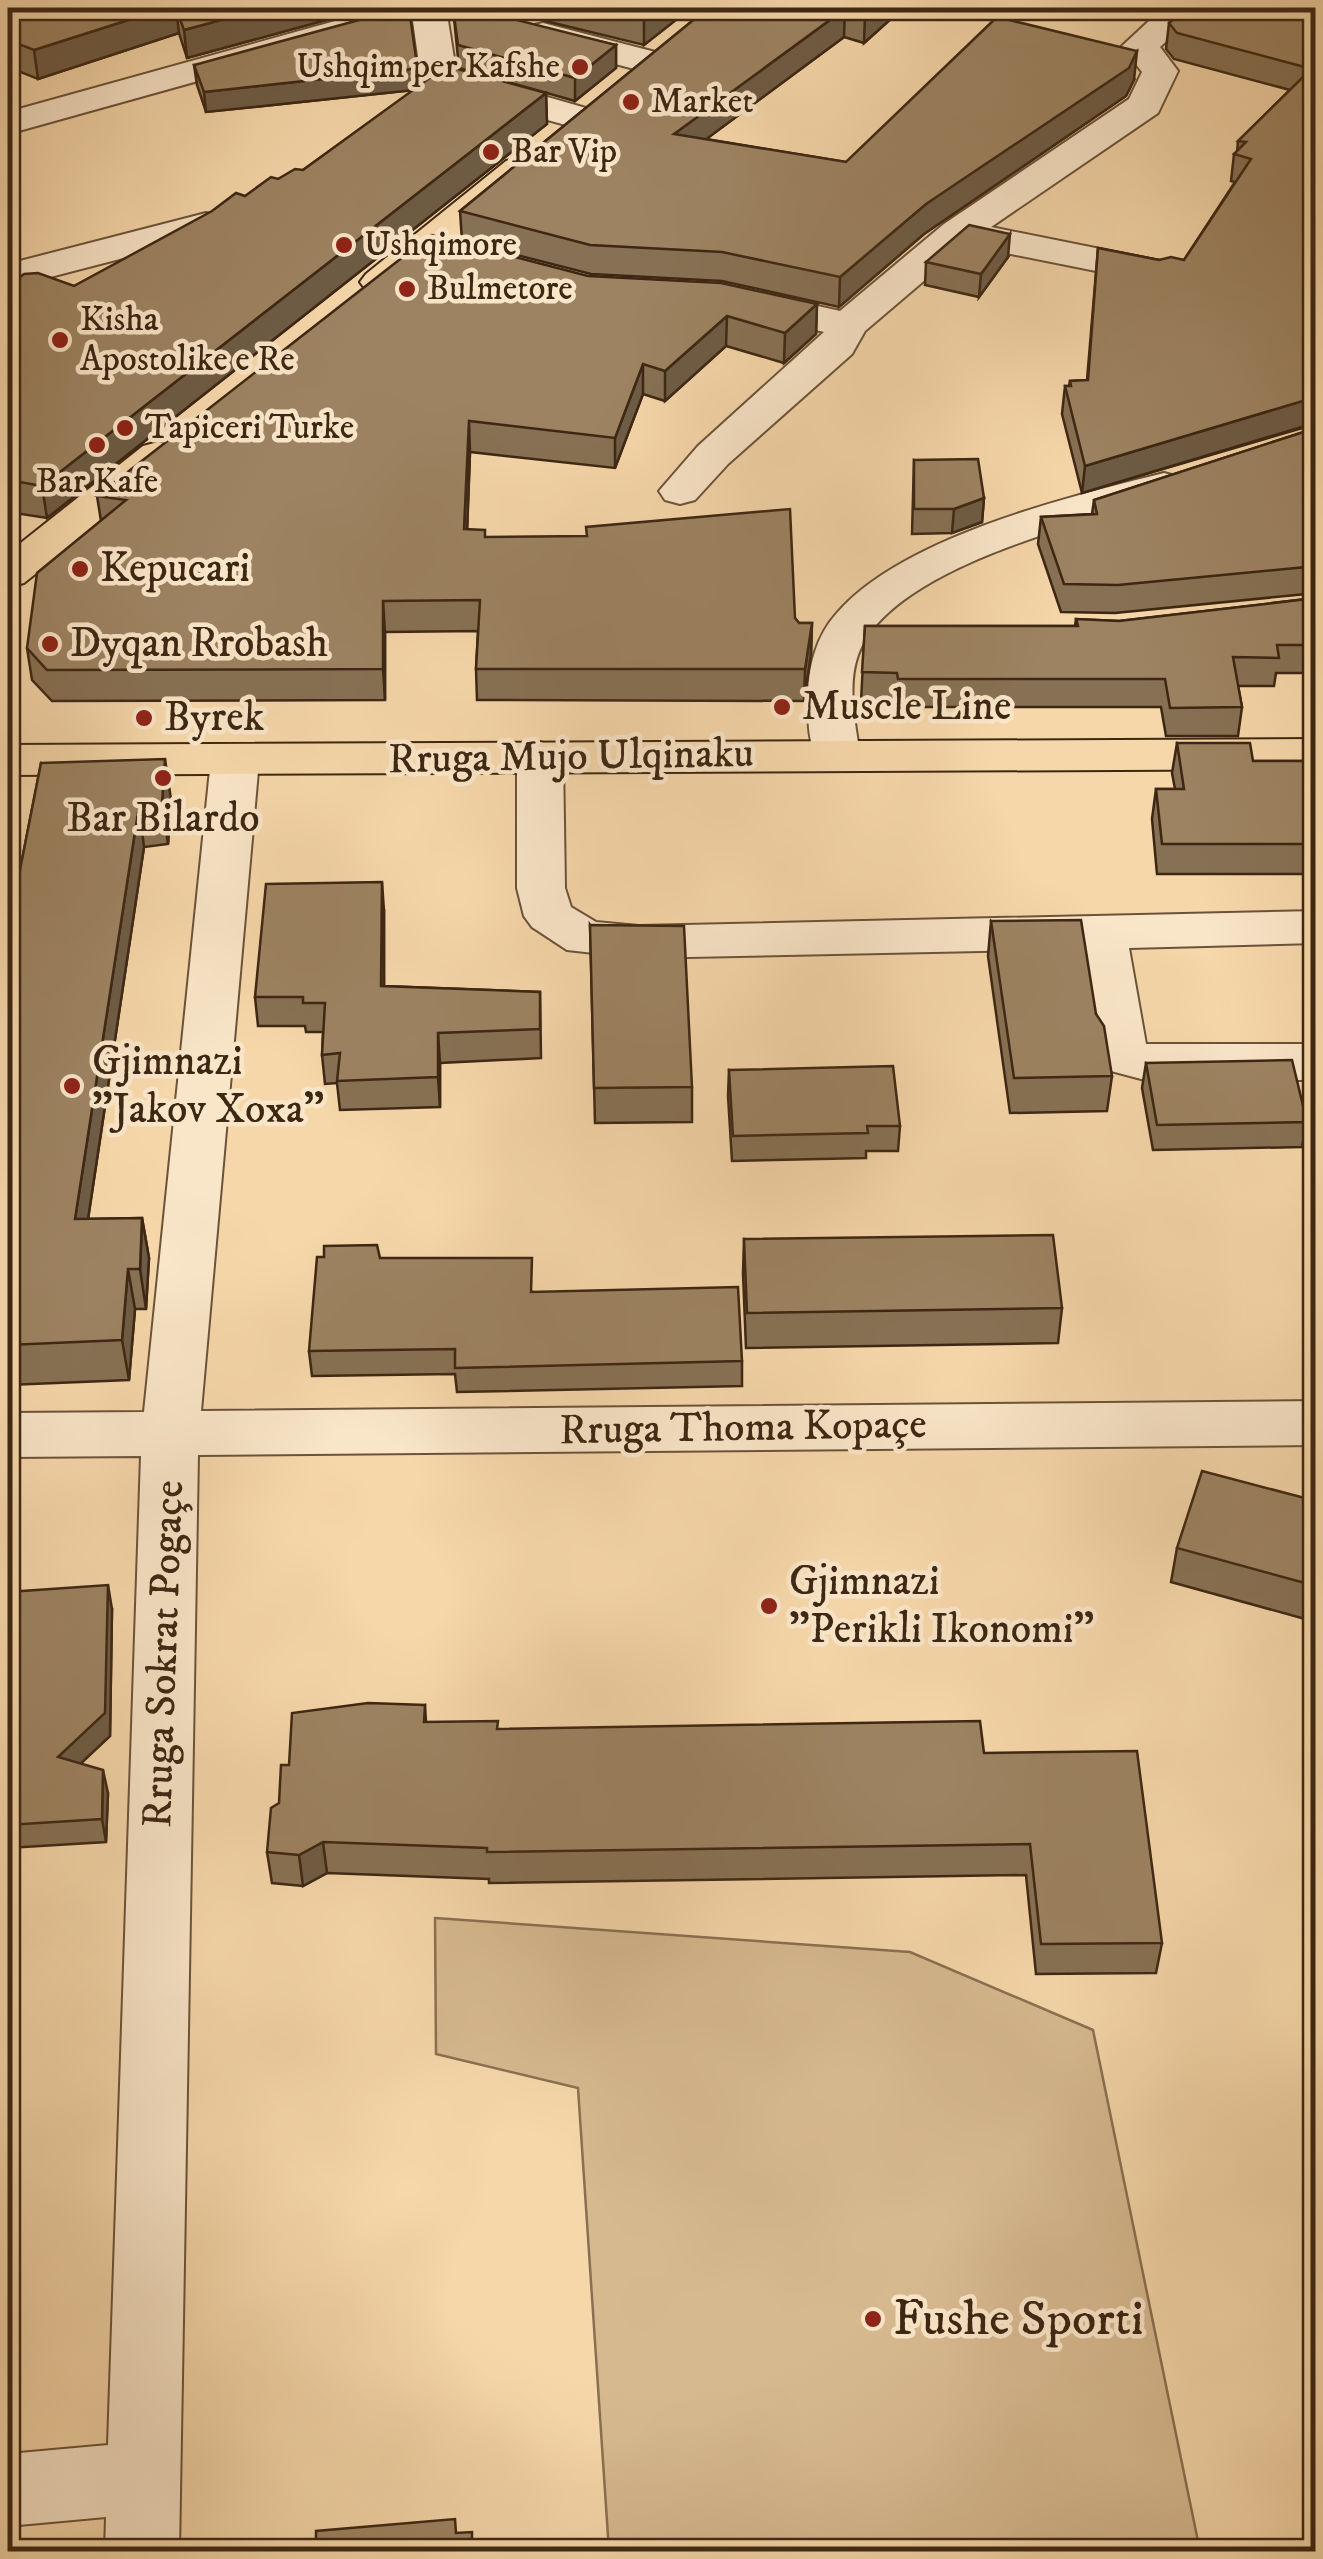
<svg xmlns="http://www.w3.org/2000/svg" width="1323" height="2559" font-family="'IM FELL DW Pica',serif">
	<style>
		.green { fill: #d7b990; stroke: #8a7052; stroke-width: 2.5 }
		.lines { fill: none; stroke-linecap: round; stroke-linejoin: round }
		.minor-casing { stroke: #6b5339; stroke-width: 4 }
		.major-casing { stroke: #3d2713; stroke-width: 4 }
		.minor { fill: #f9e5c8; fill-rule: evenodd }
		.major { fill: #f6d7aa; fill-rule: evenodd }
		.wall { fill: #877154; stroke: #3d2713; stroke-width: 2.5 }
		.shaded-wall { fill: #6e5c45; stroke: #3d2713; stroke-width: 2.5 }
		.building { fill: #9d8362; stroke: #3d2713; stroke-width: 2.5 }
		.poi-dot { fill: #8f2418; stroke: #f9e5c8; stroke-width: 4 }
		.labels { text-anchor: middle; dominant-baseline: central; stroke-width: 9; stroke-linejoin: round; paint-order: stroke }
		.far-poi-label { font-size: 35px; fill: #3d2713; stroke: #f9e5c8; text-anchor: start }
		.poi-label { font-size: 42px; fill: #3d2713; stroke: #f9e5c8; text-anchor: start }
		.street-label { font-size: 42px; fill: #3d2713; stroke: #f9e5c8 }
		.near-poi-label { font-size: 50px; fill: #3d2713; stroke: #f9e5c8; text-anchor: start }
	</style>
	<rect width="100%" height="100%" fill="#f6d7aa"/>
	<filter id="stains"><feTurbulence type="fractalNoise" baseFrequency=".002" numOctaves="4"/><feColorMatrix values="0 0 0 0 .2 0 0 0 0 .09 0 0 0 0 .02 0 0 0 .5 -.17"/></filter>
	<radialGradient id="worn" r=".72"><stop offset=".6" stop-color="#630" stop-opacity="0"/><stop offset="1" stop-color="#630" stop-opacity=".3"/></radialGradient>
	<polygon class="green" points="435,1918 910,1952 1093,2030 1200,2551 609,2551 578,2088 436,2054"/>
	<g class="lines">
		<defs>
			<g id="minor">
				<polygon points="382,8 446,8 456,71 593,110 599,118 593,126 580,129 426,86 421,78 413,21 8,134 8,112"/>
				<polygon points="1163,8 1202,8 1160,47 1178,71 1158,113 991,227 1170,263 1176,271 1170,279 1156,283 966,245 865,331 852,354 728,464 695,500 680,504 665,500 659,491 698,446 824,332 732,310 726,302 732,294 746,290 840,311 944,224 1129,99 1142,72 1122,46"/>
				<polygon points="543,23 663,54 668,62 663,70 650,73 530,42 525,34 530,26"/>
				<polygon points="206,213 220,217 225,225 220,233 8,288 8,264"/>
				<path d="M1164,473L1179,477L1185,486L1179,495C1094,520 891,565 858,655C847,685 855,724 860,754L854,764L837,769L820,764C808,746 808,720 808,698C808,668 816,636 837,613C903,537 1068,497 1164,473Z"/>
				<polygon points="540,742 557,747 563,757 565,888 571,907 596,922 639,926 1316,911 1316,943 1129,948 1146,1044 1316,1044 1316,1080 1145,1080 1111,1071 1095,1049 1080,949 639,958 567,950 532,927 524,916 517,888 517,757 523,747"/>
				<polygon points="235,745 252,750 259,760 201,1411 1316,1401 1316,1445 198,1455 179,2552 105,2552 106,2517 8,2526 8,2454 108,2445 141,1456 8,1457 8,1413 144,1412 211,760 218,750"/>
			</g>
			<g id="major">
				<polygon points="519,158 532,161 538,169 532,177 394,290 380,294 366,290 360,282 366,274 506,161"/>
				<polygon points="158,442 173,446 179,455 173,464 24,583 8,587 8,553 143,446"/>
				<polygon points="1316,739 1316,769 8,775 8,745"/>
			</g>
		</defs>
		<use href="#minor" class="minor-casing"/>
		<use href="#major" class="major-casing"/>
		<use href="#minor" class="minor"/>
		<use href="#major" class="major"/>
	</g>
	<g class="wall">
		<polygon points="8,8 370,8 187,58 179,33 38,79 8,67"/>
		<polygon points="453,8 616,45 616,68 575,101 459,68"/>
		<polygon points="492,8 691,8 644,45"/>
		<polygon points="708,8 903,8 864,43 844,37 706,139 846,162 1134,80 1126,96 924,234 839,307 722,281 591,274 462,241 460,211"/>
		<polygon points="1316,8 1316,424 1082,493 1062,414 1065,386 1069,386 1070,381 1087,380 1098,248 1159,260 1184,260 1235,182 1231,181 1234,154 1237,152 1238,141 1290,90 1174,59 1166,49 1169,23"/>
		<polygon points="416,58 422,68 423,83 546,93 547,124 47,518 8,512 8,286 74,286 278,179 303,170 414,90 206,112 197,85 194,65"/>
		<polygon points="1008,257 979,297 925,285 926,262"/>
		<polygon points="588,276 817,304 816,334 784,363 726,346 665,401 643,394 615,468 470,452 467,530 485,537 795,618 799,623 812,623 811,654 804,701 477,700 476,669 478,631 385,632 385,700 52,701 32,680 27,648 101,521 97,496"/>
		<polygon points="1316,428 1316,593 1115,613 1061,612 1038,544 1041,517 1092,514 1094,500"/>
		<polygon points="914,460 984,498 982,522 952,533 912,534"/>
		<polygon points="1316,598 1316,673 1276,673 1274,686 1238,686 1242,707 1238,736 1166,736 1161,707 896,707 896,701 861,701 865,626 1075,626 1076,619 1119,621"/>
		<polygon points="1177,743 1253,761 1316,761 1316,874 1157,874 1152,819 1156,789 1175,789 1172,773"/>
		<polygon points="41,763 171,799 168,844 144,847 88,1219 142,1218 149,1258 146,1309 135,1309 129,1380 8,1385 8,931"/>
		<polygon points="384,911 384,986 540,992 541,1058 440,1063 440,1107 340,1110 337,1083 325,1084 322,1055 323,1032 306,1032 305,1026 258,1026 255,997"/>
		<polygon points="991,921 1096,1014 1112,1076 1107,1111 1010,1113 988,956"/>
		<polygon points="590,925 692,1087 692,1122 595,1123"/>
		<polygon points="1146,1063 1307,1122 1302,1147 1153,1150 1142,1088"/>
		<polygon points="729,1070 900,1126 898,1151 866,1151 866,1158 732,1161 728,1096"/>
		<polygon points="744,1239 1062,1308 1058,1343 746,1348 743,1274"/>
		<polygon points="380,1258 533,1292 742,1361 742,1386 457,1392 455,1374 312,1376 309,1351"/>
		<polygon points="1316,1501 1316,1622 1171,1582 1177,1548"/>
		<polygon points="8,1592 112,1609 110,1736 80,1764 108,1793 106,1842 8,1848"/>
		<polygon points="425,1705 426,1722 498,1729 984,1753 1162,1943 1156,1973 1036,1974 1026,1875 489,1883 489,1879 327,1873 303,1886 272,1883 267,1852 289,1765"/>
	</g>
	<g class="shaded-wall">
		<polygon points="166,8 176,8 179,33 38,79 34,50"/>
		<polygon points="265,8 370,8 187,58 184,30"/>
		<polygon points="656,8 691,8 644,45 644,17"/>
		<polygon points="873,8 903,8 864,43 865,15"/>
		<polygon points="845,9 844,37 674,163 674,134"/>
		<polygon points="616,45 616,68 575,101 575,78"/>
		<polygon points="1137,51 1134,80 1126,96 924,234 839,307 840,277 926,204"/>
		<polygon points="422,68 424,89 206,112 204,92"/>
		<polygon points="546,93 547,124 47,518 42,486"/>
		<polygon points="1010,234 1008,257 979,297 981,274"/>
		<polygon points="817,304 816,334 784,363 785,333"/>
		<polygon points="727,316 726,346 665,401 665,371"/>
		<polygon points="643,364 643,394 615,468 615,438"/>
		<polygon points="1316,397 1315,423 1082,493 1085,466"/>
		<polygon points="469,421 470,452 466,560 464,529"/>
		<polygon points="984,498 982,522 952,533 954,509"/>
		<polygon points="383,601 385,632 385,700 383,669"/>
		<polygon points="812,623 811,654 804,701 805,669"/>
		<polygon points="165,759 171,799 168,844 162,804"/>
		<polygon points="139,806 144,847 82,1259 75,1219"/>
		<polygon points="382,882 384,911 384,1016 381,986"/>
		<polygon points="438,1033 440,1063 440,1107 438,1077"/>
		<polygon points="142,1218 149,1258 146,1309 140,1269"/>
		<polygon points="128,1269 135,1309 129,1380 122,1340"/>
		<polygon points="108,1585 112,1609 110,1736 63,1780 58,1757"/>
		<polygon points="103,1770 108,1793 106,1842 102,1819"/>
		<polygon points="323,1842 327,1873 303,1886 299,1855"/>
	</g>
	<g class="building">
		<polygon points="8,8 166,8 34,50 8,40"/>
		<polygon points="176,8 265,8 184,30"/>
		<polygon points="403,8 409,8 416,58 422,68 204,92 194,65"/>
		<polygon points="453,8 469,8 616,45 575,78 458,45"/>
		<polygon points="606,8 656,8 644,17"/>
		<polygon points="708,8 873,8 865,15 845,9 674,134 846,162 997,17 1137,51 1129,68 926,204 840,277 722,252 590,245 460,211"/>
		<polygon points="1188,8 1316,8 1316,70 1177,33 1169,23"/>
		<polygon points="446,66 546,93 42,486 8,480 8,286 24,274 38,273 74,286 212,211 236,193 245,196 271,177 278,179 295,169 303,170"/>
		<polygon points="1316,71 1316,397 1085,466 1065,386 1071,386 1070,381 1088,380 1098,248 1159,260 1171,257 1184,260 1251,159 1234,154 1246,142 1238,141 1303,77"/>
		<polygon points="969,225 1010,234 981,274 926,262"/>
		<polygon points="431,235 588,276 721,283 817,304 785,333 727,316 665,371 643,364 615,438 469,421 464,529 485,530 485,537 587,536 586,527 790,509 795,618 799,623 812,623 805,669 476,669 480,600 383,601 383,669 47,670 27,648 37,573 126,500 97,496"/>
		<polygon points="1316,428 1316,566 1118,585 1064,584 1041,517 1097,514 1094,500"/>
		<polygon points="978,459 984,498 954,509 914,509 914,460"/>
		<polygon points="1316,598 1316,645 1277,645 1279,658 1233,657 1242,707 1170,708 1165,679 898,679 897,673 862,672 865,626 1078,626 1076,619 1119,621"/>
		<polygon points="1177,743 1250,743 1253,761 1316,761 1316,844 1162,844 1156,789 1184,789"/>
		<polygon points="165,759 162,804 139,806 75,1219 142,1218 140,1269 128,1269 122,1340 8,1345 8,931 41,763"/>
		<polygon points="382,882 381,986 540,992 540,1029 438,1033 438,1077 337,1081 340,1053 322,1055 325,1003 303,1003 303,997 255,997 266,884"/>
		<polygon points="1081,920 1096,1014 1104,1026 1112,1076 1014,1078 991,921"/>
		<polygon points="590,925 684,926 692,1087 594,1088"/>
		<polygon points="1292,1060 1307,1122 1157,1125 1146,1063"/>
		<polygon points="893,1066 900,1126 867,1126 868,1133 733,1136 729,1070"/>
		<polygon points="1053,1235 1062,1308 747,1313 744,1239"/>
		<polygon points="377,1245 380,1258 532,1258 531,1292 738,1287 742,1361 455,1368 455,1349 309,1351 317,1257 324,1257 324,1246"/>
		<polygon points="1202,1471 1316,1501 1316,1586 1177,1548"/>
		<polygon points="108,1585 105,1713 58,1757 103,1770 102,1819 8,1825 8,1592"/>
		<polygon points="368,1703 425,1705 424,1722 498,1721 497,1729 980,1721 984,1753 1137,1751 1162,1943 1041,1944 1030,1844 487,1852 487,1848 323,1842 299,1855 267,1852 271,1808 279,1803 281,1765 289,1765 292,1713"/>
		<polygon points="455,2519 456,2533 472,2532 472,2552 299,2552 299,2544 316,2542 316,2531"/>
	</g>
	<g class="poi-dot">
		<circle cx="580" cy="67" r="10"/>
		<circle cx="631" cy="102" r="10"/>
		<circle cx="491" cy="152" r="10"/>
		<circle cx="344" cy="245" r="10"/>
		<circle cx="407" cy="289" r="10"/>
		<circle cx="60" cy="340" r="10"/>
		<circle cx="125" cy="428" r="10"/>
		<circle cx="97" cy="445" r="10"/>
		<circle cx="80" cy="569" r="10"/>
		<circle cx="50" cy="644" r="10"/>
		<circle cx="782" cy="707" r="10"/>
		<circle cx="144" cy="718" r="10"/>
		<circle cx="163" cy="778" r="10"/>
		<circle cx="72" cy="1086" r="10"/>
		<circle cx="769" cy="1606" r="10"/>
		<circle cx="873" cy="2319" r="10"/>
	</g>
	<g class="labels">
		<g class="far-poi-label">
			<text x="560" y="67" text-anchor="end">Ushqim per Kafshe</text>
			<text x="651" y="102">Market</text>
			<text x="511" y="152">Bar Vip</text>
			<text x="364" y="245">Ushqimore</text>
			<text x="427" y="289">Bulmetore</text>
			<text x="80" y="320">Kisha<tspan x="80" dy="40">Apostolike e Re</tspan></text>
			<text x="145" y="428">Tapiceri Turke</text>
			<text x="97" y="482" text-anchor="middle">Bar Kafe</text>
		</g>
		<g class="poi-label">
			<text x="100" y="569">Kepucari</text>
			<text x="70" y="644">Dyqan Rrobash</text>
			<text x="802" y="707">Muscle Line</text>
			<text x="164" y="718">Byrek</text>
			<text x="163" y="819" text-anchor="middle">Bar Bilardo</text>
			<text x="92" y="1062">Gjimnazi<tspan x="92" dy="48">"Jakov Xoxa"</tspan></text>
			<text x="789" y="1582">Gjimnazi<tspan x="789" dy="48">"Perikli Ikonomi"</tspan></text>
		</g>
		<g class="street-label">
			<text transform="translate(571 757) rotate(-1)">Rruga Mujo Ulqinaku</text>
			<text transform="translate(743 1428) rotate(-1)">Rruga Thoma Kopaçe</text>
			<text transform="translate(164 1654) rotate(-88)">Rruga Sokrat Pogaçe</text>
		</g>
		<g class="near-poi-label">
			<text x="893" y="2319">Fushe Sporti</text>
		</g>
	</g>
	<rect width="1323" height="2559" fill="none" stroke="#f6d7aa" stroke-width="40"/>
	<rect x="10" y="10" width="1303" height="2539" fill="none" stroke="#3d2713" stroke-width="5"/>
	<rect x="20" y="20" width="1283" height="2519" fill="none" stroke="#3d2713" stroke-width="2.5"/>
	<rect width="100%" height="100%" filter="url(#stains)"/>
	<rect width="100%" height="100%" fill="url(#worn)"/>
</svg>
